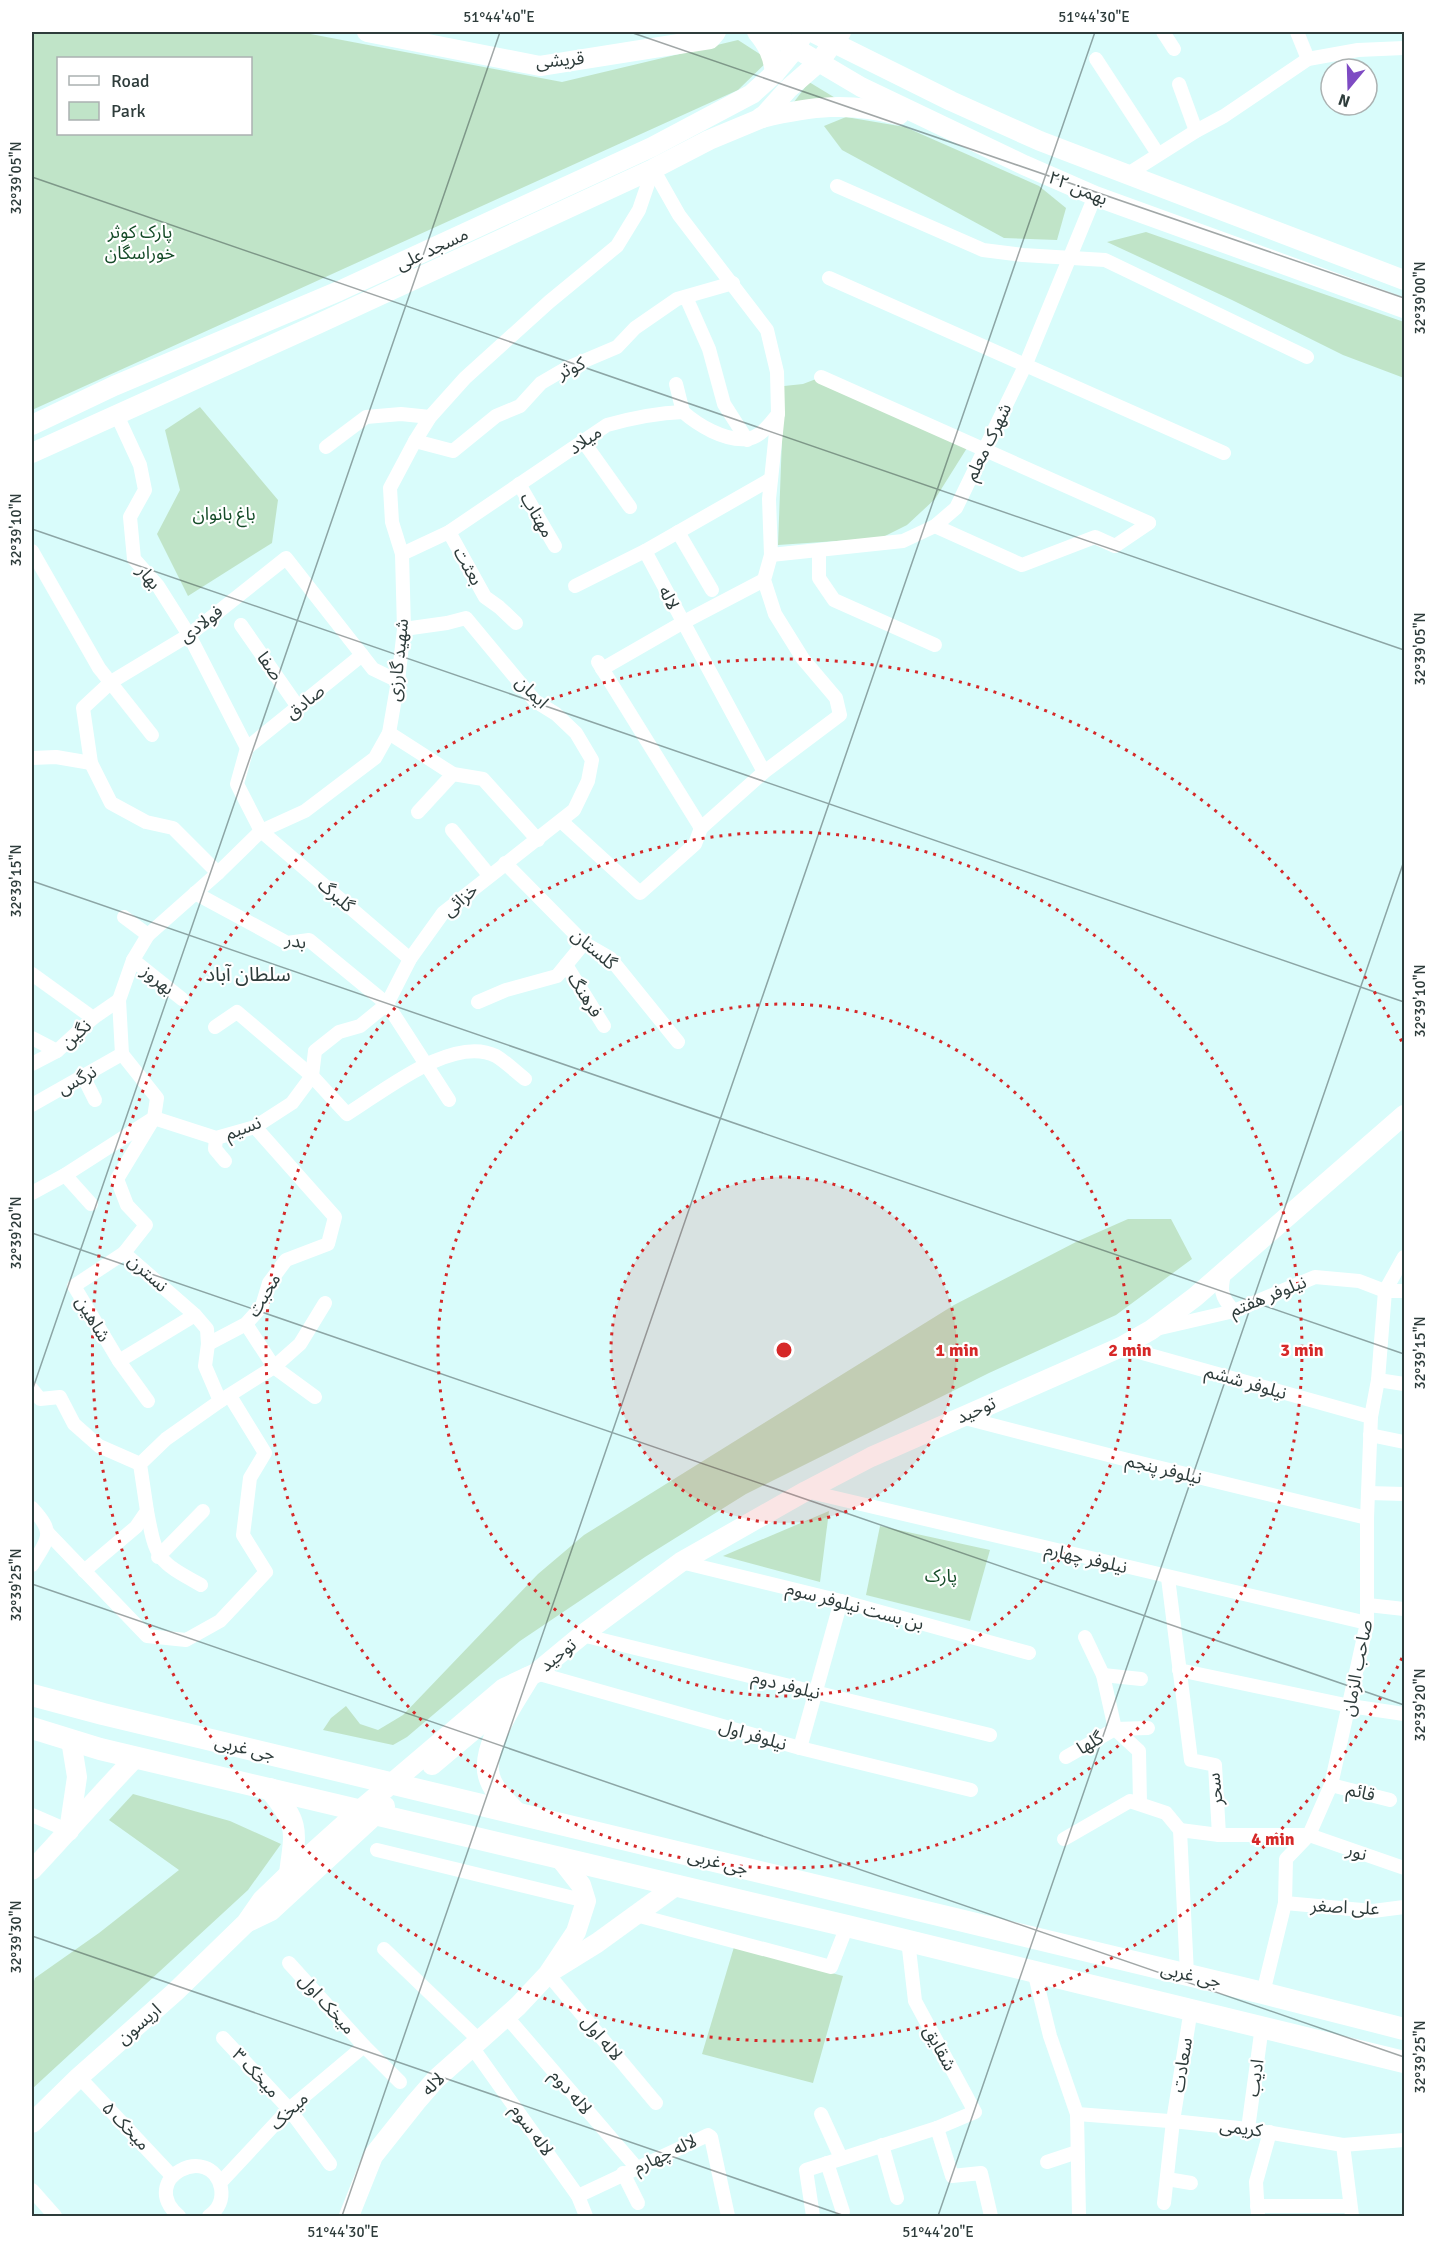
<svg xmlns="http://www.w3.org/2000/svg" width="1436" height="2248" font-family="Signika,'Noto Sans Arabic',sans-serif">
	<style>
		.green { fill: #c0e4c8; fill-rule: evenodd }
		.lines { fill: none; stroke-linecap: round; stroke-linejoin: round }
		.street { stroke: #fff; stroke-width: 14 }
		.secondary { stroke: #fff; stroke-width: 20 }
		.primary { stroke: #fff; stroke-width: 22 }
		.ticks { fill: none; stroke: #2e3c3b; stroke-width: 1.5; stroke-opacity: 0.45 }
		.ring { fill: none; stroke: #d62828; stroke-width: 3; stroke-dasharray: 3 6 }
		.labels { text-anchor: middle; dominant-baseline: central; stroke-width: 4.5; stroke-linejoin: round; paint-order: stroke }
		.street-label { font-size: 18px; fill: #2e3c3b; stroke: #fff }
		.park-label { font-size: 18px; fill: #154b28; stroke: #fff }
		.neighbourhood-label { font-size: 20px; fill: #2e3c3b; stroke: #fff }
		.centre { fill: #d62828; stroke: #fff; stroke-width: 3 }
		.ring-label { font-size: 18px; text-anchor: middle; font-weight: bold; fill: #d62828; stroke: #fff; stroke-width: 4.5; stroke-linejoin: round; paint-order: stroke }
		.neatline { fill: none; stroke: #2e3c3b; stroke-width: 2 }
		.ticks-label { font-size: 15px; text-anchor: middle; fill: #2e3c3b }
	</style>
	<rect width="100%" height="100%" fill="#d9fcfb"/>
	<g class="green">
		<path d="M32,32H300L562,82L738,40L769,60L738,90L32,410ZM58,58H250V134H58Z"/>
		<polygon points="809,82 837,99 794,102"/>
		<polygon points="846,117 905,127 1039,186 1066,208 1057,240 1004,238 842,150 824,126"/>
		<polygon points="1146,232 1404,322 1404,378 1343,355 1232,300 1107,242"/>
		<polygon points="816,379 967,448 935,499 907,525 881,538 778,545 784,386 803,384"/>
		<polygon points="200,407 278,500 272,543 188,596 157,534 180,490 165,430"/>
		<polygon points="1128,1219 1171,1219 1192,1259 1116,1315 989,1373 746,1494 645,1557 520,1641 407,1737 393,1745 323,1730 331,1718 346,1706 360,1724 378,1730 403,1715 538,1574 584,1535 954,1305 1076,1242"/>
		<polygon points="829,1511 820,1582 723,1556"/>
		<polygon points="880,1526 990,1550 970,1621 866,1595"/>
		<polygon points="133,1794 230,1821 281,1844 248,1890 32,2089 32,1987 35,1978 99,1933 179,1870 109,1820"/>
		<polygon points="734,1947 843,1976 813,2083 702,2054"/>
	</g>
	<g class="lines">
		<g class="street">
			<polyline points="1163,32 1174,49"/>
			<polyline points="1297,32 1308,59"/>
			<polyline points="1096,59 1158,154"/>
			<polyline points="1179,84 1196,131"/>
			<polyline points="1128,174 1196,131 1224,116 1308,59 1358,50 1404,48"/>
			<polyline points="837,186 983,250 1023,255 1105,260 1307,357"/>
			<polyline points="829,278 1224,453"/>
			<polyline points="686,297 709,349 724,404 747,440"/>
			<polyline points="821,377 1149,523"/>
			<polyline points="676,384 683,412"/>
			<polyline points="116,413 140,465 145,490 130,517 134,559 158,586 189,635 247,748"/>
			<polyline points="415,441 453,451 496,416 520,406 541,383 565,369 617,347 635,328 677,299 733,283"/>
			<polyline points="583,441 630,507"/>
			<polyline points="326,447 366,417 401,414 430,417"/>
			<polyline points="519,484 555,546"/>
			<polyline points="935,526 1022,565 1095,537 1115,546 1149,523"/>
			<polyline points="449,532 485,597 499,607 516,623"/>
			<polyline points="678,532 712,590"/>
			<polyline points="819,550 819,578 834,600 935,645"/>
			<polyline points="32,551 99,668 152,735"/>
			<path d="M402,554L449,532L607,425C632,418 656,413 683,412C698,425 724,441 746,439C760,438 770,424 778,414"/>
			<polyline points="771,555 903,541 935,526 956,508 1025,366 1095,196"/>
			<polyline points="575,586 645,551"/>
			<polyline points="241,625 298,707"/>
			<polyline points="362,655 247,748 237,784 261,831 410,959"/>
			<polyline points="598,662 701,828"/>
			<polyline points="602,669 682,623 764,580"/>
			<polyline points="389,733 453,774 483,779 538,840"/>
			<polyline points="32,758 56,757 91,763"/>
			<polyline points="764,772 645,551 771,479"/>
			<polyline points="418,812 453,774"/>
			<polyline points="561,821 640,893 695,844 701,828 764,772 840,715 836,698 803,659 775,614 764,580 771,555 769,499 778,413 777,372 767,330 679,215 653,169"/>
			<polyline points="452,830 489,875"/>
			<polyline points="505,863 584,943 610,958 678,1042"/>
			<polyline points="218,873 173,828 146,822 111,803 91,763 83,708 111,682 189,635 286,558 373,669 398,681"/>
			<polyline points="195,893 287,943 309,940 387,1004 449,1100"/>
			<polyline points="124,917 148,935"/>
			<polyline points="133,960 182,999"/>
			<polyline points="566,965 604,1026"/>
			<polyline points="32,974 93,1018"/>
			<polyline points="478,1002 506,990 557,976 584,943"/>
			<path d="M215,1027L237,1012L312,1076L347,1114C383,1092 453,1034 496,1056C506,1062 516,1072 525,1079"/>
			<polyline points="32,1038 57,1051"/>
			<polyline points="32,1064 57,1051 93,1018 119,1000"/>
			<polyline points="83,1076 95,1100"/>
			<polyline points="32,1105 122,1054"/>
			<polyline points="216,1138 215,1149 225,1161"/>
			<polyline points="65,1175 91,1204"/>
			<polyline points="32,1193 65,1175 154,1118 216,1138 255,1127 292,1103 312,1076 315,1051 339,1032 360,1026 387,1004 410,959 443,913 574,810 588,781 592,760 576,733 556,714 535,701 466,618 447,623 404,629"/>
			<polyline points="124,1253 74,1286 119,1361 148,1401"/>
			<path d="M1225,1270C1220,1290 1220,1296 1234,1311"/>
			<polyline points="246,1324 274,1367 315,1397"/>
			<polyline points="1156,1329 1234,1311 1315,1277 1359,1281 1385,1291 1404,1291"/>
			<polyline points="208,1344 246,1324 262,1306 269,1283 286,1260 328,1244 335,1217 255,1127"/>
			<polyline points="1121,1347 1371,1417"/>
			<polyline points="119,1361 195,1315"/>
			<polyline points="1378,1380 1404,1384"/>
			<polyline points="32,1389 40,1399 60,1397 74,1424 99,1446 140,1464"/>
			<polyline points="220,1401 205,1366 208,1344 207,1329 195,1315 124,1253 146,1225 127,1205 117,1179 154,1118 157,1098 122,1054 119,1000 133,960 148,935 218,873 261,831 305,811 375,758 389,733 398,681 404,629 402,554 392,522 390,488 415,441 430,417 465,378 549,302 617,246 639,210 653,169"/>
			<polyline points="961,1417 1124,1459 1367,1518"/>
			<polyline points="1370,1435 1404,1442"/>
			<polyline points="806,1491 1367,1623"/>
			<polyline points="1368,1493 1404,1494"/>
			<path d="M32,1508C55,1533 49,1538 32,1565"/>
			<path d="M147,1511C156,1559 157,1561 201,1585"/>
			<polyline points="48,1533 147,1636 186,1640 220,1621 266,1572 243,1535 250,1478 265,1453 230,1396"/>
			<polyline points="158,1557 203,1511"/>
			<polyline points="681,1562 841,1601 1029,1653"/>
			<polyline points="84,1571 136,1527 147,1511 140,1464 166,1439 220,1401 274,1367 300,1344 325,1303"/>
			<polyline points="1168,1578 1191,1760 1215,1765 1219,1835 1180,1830 1187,1974"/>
			<polyline points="1368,1605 1404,1609"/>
			<polyline points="582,1635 990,1735"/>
			<polyline points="1085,1637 1103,1675 1115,1729 1139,1751 1140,1804"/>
			<polyline points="1179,1670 1350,1706 1404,1714"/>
			<polyline points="536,1673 800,1748 971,1790"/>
			<polyline points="1103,1675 1141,1679"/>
			<polyline points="800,1748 841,1601"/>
			<polyline points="1066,1757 1115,1729 1148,1728"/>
			<polyline points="1331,1785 1390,1800"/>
			<polyline points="32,1815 69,1831"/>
			<polyline points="1219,1835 1309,1835 1404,1868"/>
			<polyline points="1064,1839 1130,1801 1166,1813 1180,1830"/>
			<polyline points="377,1850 586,1901"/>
			<polyline points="1285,1903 1373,1911 1404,1907"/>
			<polyline points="636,1915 831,1967 847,1926"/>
			<polyline points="384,1949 479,2040"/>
			<polyline points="289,1963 364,2046 400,2082"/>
			<polyline points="1034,1971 1050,2036 1077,2114 1079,2216"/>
			<polyline points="548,1974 656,2103"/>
			<polyline points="1263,1993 1285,1903 1286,1859 1309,1835 1331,1785 1367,1623 1367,1518 1371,1417 1378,1380 1385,1291 1404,1257"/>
			<polyline points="506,2016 636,2167"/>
			<polyline points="223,2038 289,2109 330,2164"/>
			<polyline points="472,2047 578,2196 586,2216"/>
			<polyline points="79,2077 172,2176"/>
			<polyline points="821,2114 841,2158"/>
			<polyline points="1077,2114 1182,2122 1248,2129 1343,2145 1404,2140"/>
			<polyline points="937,2128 952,2176 981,2173 991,2216"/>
			<polyline points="1248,2129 1262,2026"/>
			<polyline points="882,2145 897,2198"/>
			<polyline points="1343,2145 1352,2216"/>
			<polyline points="1047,2162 1077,2152"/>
			<polyline points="827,2163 843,2212"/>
			<polyline points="623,2173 638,2203"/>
			<polyline points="1167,2179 1191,2183"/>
			<polyline points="220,2183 289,2109 364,2046"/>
			<polyline points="32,2190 55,2216"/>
			<polyline points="578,2196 708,2135 711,2137 728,2216"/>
			<polyline points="1164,2203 1173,2121 1191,2009"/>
			<polyline points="1257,2206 1350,2206"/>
			<path d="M179,2216C136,2179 211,2141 221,2188C223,2199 219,2209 209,2216"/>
			<polyline points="813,2216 806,2170 937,2128 975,2112 915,2001 908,1940"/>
			<polyline points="1258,2216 1256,2182 1270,2132"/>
		</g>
		<g class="secondary">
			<polyline points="367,32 540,66 710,39 716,32"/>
			<path d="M757,32C768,45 773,56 775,73"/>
			<polyline points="768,32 861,87 1024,165 1095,196 1404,308"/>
			<polyline points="812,32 951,101 1040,141 1404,280"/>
			<path d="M761,117L762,118C812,106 849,102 899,115"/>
			<polyline points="32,425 114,386 339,291 652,147 752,94 775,73 796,48 804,32"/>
			<polyline points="32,453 318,324 653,169 709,140 762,118 788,89 819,62 841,32"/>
			<polyline points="432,1765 513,1697"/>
			<polyline points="69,1831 77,1777 71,1740"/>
			<path d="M32,1870C67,1833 100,1794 136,1757"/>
			<polyline points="248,1922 271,1911 385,1806"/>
			<polyline points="555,1969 597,1943 677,1885"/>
			<polyline points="32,2123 79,2077 175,1992 246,1923 262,1900 290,1873 359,1811 504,1688 536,1673 582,1635 681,1562 806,1491 871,1457 1121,1347 1151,1330 1195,1297 1404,1115"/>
			<polyline points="349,2216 373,2156 416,2102 436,2079 518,2006 548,1974 576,1932 586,1901 581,1885 559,1857"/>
		</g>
		<g class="primary">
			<polyline points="32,1695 103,1714 1263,1993 1404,2029"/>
			<polyline points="32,1728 100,1749 847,1926 1404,2062"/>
			<path d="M270,1789C299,1824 296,1829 290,1873"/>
			<path d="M516,1813C506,1802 493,1791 489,1776C481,1747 514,1702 528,1678"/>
		</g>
	</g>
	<path class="ticks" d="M630,32L1404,298M32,177L1404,650M32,529L1404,1002M32,881L1404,1354M32,1233L1404,1705M32,1391L500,32M32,1584L1404,2057M32,1936L845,2216M342,2216L1095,32M938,2216L1404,861"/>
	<circle cx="784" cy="1350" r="173" fill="#d62828" fill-opacity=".12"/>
	<g class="ring">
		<circle cx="784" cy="1350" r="173"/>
		<circle cx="784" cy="1350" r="346"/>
		<circle cx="784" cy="1350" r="518"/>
		<path d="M1402 1658A691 691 0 1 1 1402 1042"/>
	</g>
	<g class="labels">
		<g class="street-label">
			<text transform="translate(560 60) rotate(-5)">قریشی</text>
			<text transform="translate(1078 188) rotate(22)">۲۲ بهمن</text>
			<text transform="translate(432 249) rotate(-25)">مسجد علی</text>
			<text transform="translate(571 368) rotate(-25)">کوثر</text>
			<text transform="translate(585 440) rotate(-34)">میلاد</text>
			<text transform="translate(988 442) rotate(-64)">شهرک معلم</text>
			<text transform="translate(537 515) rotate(60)">مهتاب</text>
			<text transform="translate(468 566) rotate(61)">بعثت</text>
			<text transform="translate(149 577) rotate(50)">بهار</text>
			<text transform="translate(669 598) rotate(63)">لاله</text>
			<text transform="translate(201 624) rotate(-37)">فولادی</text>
			<text transform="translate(398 660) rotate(-84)">شهید گارزی</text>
			<text transform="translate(270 666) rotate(55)">صفا</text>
			<text transform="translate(532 692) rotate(44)">ایمان</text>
			<text transform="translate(305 702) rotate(-39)">صادق</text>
			<text transform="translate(336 895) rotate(41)">گلبرگ</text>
			<text transform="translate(460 900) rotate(-41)">خزائی</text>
			<text transform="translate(296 941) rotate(10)">بدر</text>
			<text transform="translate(594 949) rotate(40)">گلستان</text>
			<text transform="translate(158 980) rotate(39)">بهروز</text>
			<text transform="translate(585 995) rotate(58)">فرهنگ</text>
			<text transform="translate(76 1034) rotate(-42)">نگین</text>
			<text transform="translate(77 1080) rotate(-29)">نرگس</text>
			<text transform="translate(243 1128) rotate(-21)">نسیم</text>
			<text transform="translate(148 1273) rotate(42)">نسترن</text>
			<text transform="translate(264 1295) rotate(-59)">محبت</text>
			<text transform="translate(1268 1296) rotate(-22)">نیلوفر هفتم</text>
			<text transform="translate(93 1319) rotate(59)">شاهین</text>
			<text transform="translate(1246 1382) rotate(16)">نیلوفر ششم</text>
			<text transform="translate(976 1410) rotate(-24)">توحید</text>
			<text transform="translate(1164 1469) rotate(14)">نیلوفر پنجم</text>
			<text transform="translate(1086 1558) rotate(13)">نیلوفر چهارم</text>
			<text transform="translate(855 1606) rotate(15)">بن بست نیلوفر سوم</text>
			<text transform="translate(558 1655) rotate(-39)">توحید</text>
			<text transform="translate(1357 1668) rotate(-79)">صاحب الزمان</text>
			<text transform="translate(786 1685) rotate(14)">نیلوفر دوم</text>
			<text transform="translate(753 1735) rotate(16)">نیلوفر اول</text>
			<text transform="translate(1090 1743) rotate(-30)">گلها</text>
			<text transform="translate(245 1748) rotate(13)">جی غربی</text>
			<text transform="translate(1215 1789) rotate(-96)">سحر</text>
			<text transform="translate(1361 1792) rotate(14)">قائم</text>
			<text transform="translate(1357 1852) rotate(19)">نور</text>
			<text transform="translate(718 1862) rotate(14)">جی غربی</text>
			<text transform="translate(1345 1907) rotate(3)">علی اصغر</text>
			<text transform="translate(1191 1975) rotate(13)">جی غربی</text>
			<text transform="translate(327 2004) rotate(48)">میخک اول</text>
			<text transform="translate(139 2024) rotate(-41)">اریسون</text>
			<text transform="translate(602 2038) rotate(50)">لاله اول</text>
			<text transform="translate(940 2048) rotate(62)">شقایق</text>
			<text transform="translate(1182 2065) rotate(-81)">سعادت</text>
			<text transform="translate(256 2073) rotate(47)">میخک ۳</text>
			<text transform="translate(1255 2078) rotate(-82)">ادیب</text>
			<text transform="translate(433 2084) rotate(-46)">لاله</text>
			<text transform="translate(571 2092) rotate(49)">لاله دوم</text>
			<text transform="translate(289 2111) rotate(-44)">میخک</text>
			<text transform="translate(126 2126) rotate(46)">میخک ۵</text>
			<text transform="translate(1241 2128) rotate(7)">کریمی</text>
			<text transform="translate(532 2130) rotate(54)">لاله سوم</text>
			<text transform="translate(665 2154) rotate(-25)">لاله چهارم</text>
		</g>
		<g class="park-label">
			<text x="140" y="232">پارک کوثر<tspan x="140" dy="21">خوراسگان</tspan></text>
			<text x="224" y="514">باغ بانوان</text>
			<text x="941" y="1576">پارک</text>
		</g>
		<g class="neighbourhood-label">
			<text x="248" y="974">سلطان آباد</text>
		</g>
	</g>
	<circle cx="784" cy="1350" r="9" class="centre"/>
	<g class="ring-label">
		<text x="957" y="1356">1 min</text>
		<text x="1130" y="1356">2 min</text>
		<text x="1302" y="1356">3 min</text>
		<text x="1273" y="1845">4 min</text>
	</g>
	<rect width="1436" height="2248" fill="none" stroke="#ffffff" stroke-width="66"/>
	<rect x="57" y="57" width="195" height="78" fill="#ffffff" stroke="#abb1b1" stroke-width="1.5"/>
	<rect x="69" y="76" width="30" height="9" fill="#ffffff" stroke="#abb1b1" stroke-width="1.5"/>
	<text x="111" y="87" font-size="18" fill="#2e3c3b">Road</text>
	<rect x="69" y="102" width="30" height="18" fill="#c0e4c8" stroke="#abb1b1" stroke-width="1.5"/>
	<text x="111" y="117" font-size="18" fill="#2e3c3b">Park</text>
	<g transform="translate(1349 87) rotate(199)"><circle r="28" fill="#ffffff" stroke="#abb1b1" stroke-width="1.5"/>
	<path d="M0-4.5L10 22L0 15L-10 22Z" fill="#7e4bc3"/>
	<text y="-9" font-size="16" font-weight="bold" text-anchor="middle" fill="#2e3c3b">N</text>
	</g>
	<rect x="33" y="33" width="1370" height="2182" class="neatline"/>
	<g class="ticks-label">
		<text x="499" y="22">51°44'40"E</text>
		<text x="1094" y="22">51°44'30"E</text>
		<text transform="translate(16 178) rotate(-90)" y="5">32°39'05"N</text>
		<text transform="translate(1420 298) rotate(-90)" y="5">32°39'00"N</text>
		<text transform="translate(16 530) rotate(-90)" y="5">32°39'10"N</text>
		<text transform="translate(1420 649) rotate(-90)" y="5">32°39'05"N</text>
		<text transform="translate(16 881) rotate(-90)" y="5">32°39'15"N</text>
		<text transform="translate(1420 1001) rotate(-90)" y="5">32°39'10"N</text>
		<text transform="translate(16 1233) rotate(-90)" y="5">32°39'20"N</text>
		<text transform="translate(1420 1353) rotate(-90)" y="5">32°39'15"N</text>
		<text transform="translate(16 1585) rotate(-90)" y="5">32°39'25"N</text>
		<text transform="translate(1420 1705) rotate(-90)" y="5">32°39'20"N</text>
		<text transform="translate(16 1937) rotate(-90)" y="5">32°39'30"N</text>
		<text transform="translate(1420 2057) rotate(-90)" y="5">32°39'25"N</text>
		<text x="343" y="2237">51°44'30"E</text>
		<text x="938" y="2237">51°44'20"E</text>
	</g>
</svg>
